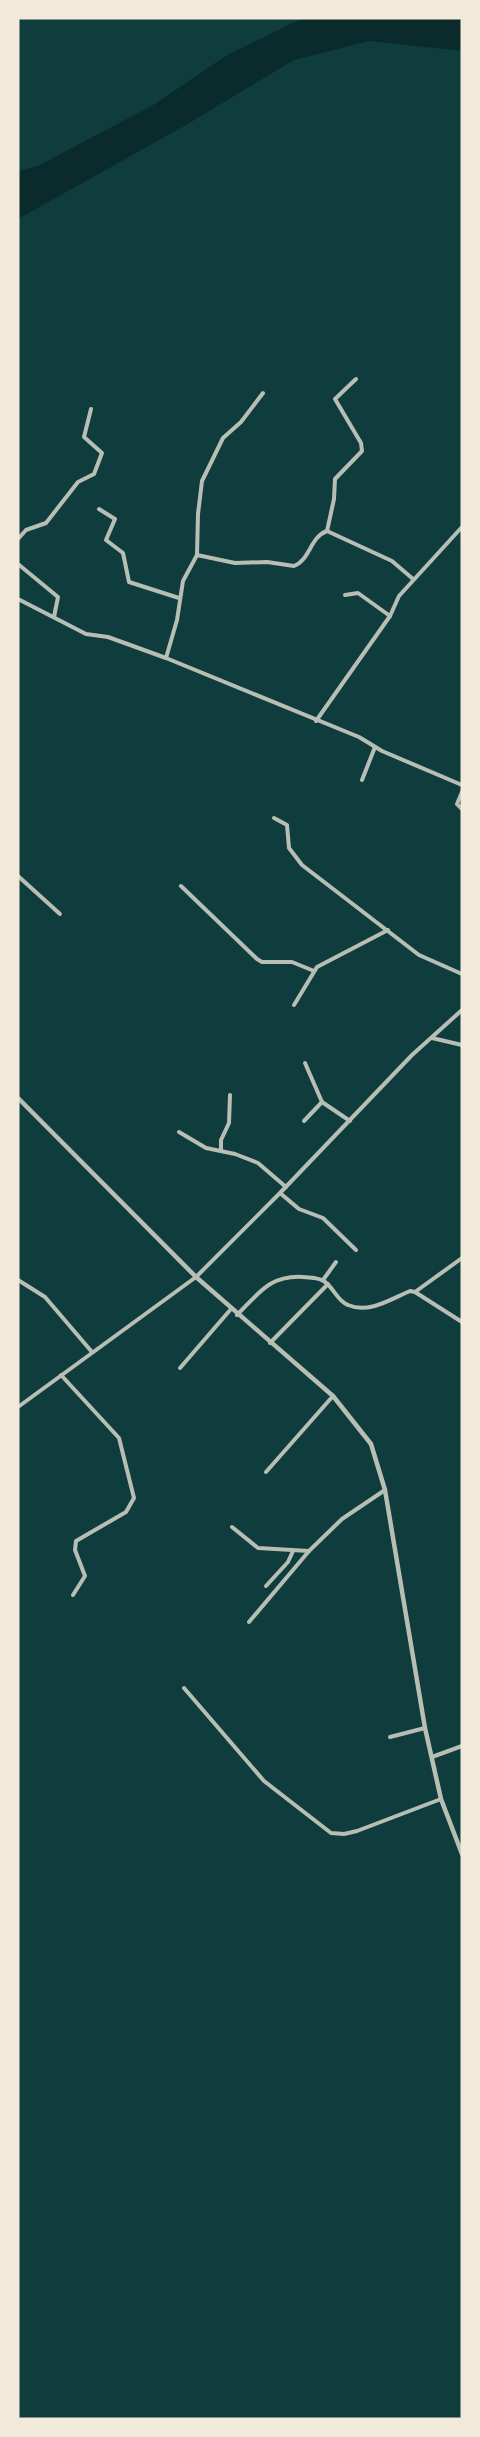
<svg xmlns="http://www.w3.org/2000/svg" width="480" height="2437" font-family="'Source Sans 3',sans-serif">
	<style>
		.water { fill: #0a2a2b }
		.lines { fill: none; stroke-linecap: round; stroke-linejoin: round }
		.minor { stroke: #b8beb3; stroke-width: 4 }
		.tertiary { stroke: #b8beb3; stroke-width: 4.5 }
	</style>
	<rect width="100%" height="100%" fill="#0f3d3e"/>
	<polygon class="water" points="309,18 462,18 462,51 369,41 294,60 186,125 18,219 18,171 38,166 155,104 227,55 299,20"/>
	<g class="lines">
		<g class="minor">
			<polyline points="99,509 115,519 106,540 123,553 129,582 179,598"/>
			<polyline points="327,531 334,499 335,479 362,451 361,443 335,399 356,379"/>
			<polyline points="18,539 26,530 46,523 78,482 94,474 102,453 84,437 91,409"/>
			<path d="M197,555L235,563L267,562L294,566C310,560 310,537 327,531L392,561L413,579"/>
			<polyline points="18,564 58,597 54,617"/>
			<polyline points="345,595 358,593 390,616"/>
			<polyline points="18,599 86,634 108,637 166,658 359,737 382,751 462,785"/>
			<polyline points="166,658 177,620 183,581 197,555 198,514 202,481 223,438 241,422 263,393"/>
			<polyline points="316,721 390,616 399,596 462,527"/>
			<polyline points="362,780 375,747"/>
			<polyline points="462,792 457,804 462,809"/>
			<polyline points="274,818 287,825 289,848 302,865 419,955 462,974"/>
			<polyline points="18,876 60,914"/>
			<polyline points="181,886 257,959 262,962 292,962 314,971"/>
			<polyline points="294,1005 317,967 388,930"/>
			<polyline points="432,1038 462,1045"/>
			<polyline points="305,1063 322,1102 350,1121"/>
			<polyline points="304,1121 322,1102"/>
			<polyline points="179,1132 206,1148 235,1154 258,1163 286,1187"/>
			<polyline points="221,1150 221,1140 229,1123 230,1095"/>
			<polyline points="280,1193 299,1209 323,1218 356,1250"/>
			<polyline points="18,1280 45,1297 92,1352"/>
			<polyline points="323,1280 336,1262"/>
			<polyline points="415,1292 462,1258"/>
			<path d="M237,1315C259,1293 270,1275 303,1277C311,1278 319,1277 325,1282C334,1288 337,1301 348,1305C369,1314 391,1299 410,1291L415,1292L462,1322"/>
			<polyline points="270,1343 328,1284"/>
			<polyline points="180,1368 231,1309"/>
			<polyline points="61,1375 119,1438 134,1498 126,1512 76,1541 75,1550 85,1576 73,1595"/>
			<polyline points="18,1407 196,1277 280,1193 412,1055 462,1010"/>
			<polyline points="266,1472 333,1396"/>
			<polyline points="232,1527 258,1548 309,1551"/>
			<polyline points="266,1586 288,1562 293,1551"/>
			<polyline points="249,1622 309,1551 342,1519 385,1490"/>
			<polyline points="184,1688 264,1781 331,1833 344,1834 357,1831 441,1799"/>
			<polyline points="390,1737 425,1728"/>
			<polyline points="432,1757 462,1746"/>
		</g>
		<polyline class="tertiary" points="18,1098 196,1277 333,1396 371,1444 385,1490 425,1728 441,1799 462,1854"/>
	</g>
	<rect width="480" height="2437" fill="none" stroke="#f1e9da" stroke-width="39"/>
</svg>
